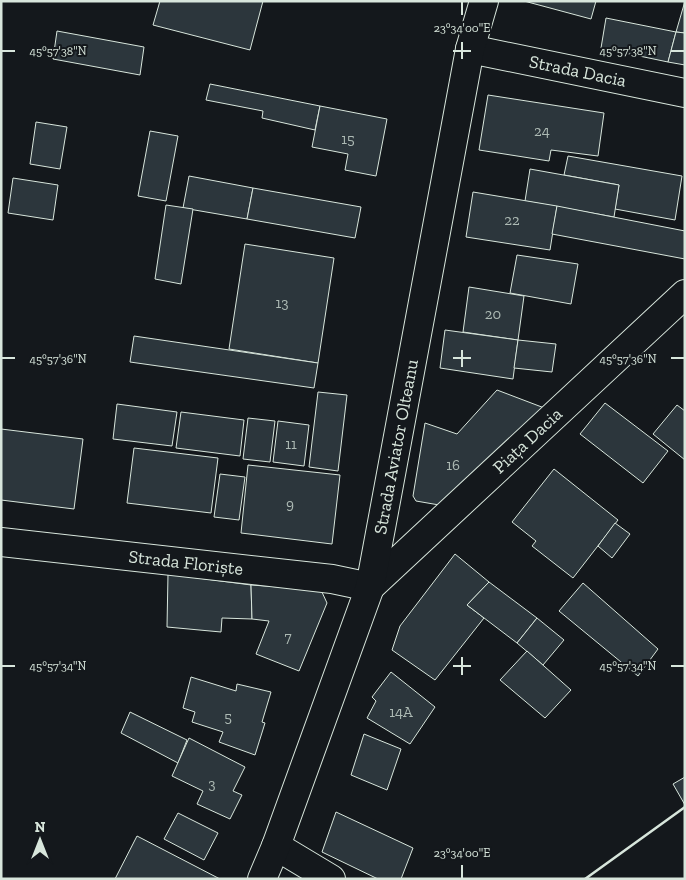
<svg xmlns="http://www.w3.org/2000/svg" width="686" height="880" font-family="'Zilla Slab',serif">
	<style>
		.building { fill: #2c363c; stroke: #d8e6dc }
		.lines { fill: none; stroke-linecap: round; stroke-linejoin: round }
		.minor-casing { stroke: #d8e6dc; stroke-width: 30 }
		.minor { stroke: #14181c; stroke-width: 28 }
		.wall { stroke: #d8e6dc; stroke-width: 2.5 }
		.ticks { fill: none; stroke: #d8e6dc; stroke-width: 2 }
		.labels { text-anchor: middle; dominant-baseline: central; stroke-width: 4; stroke-linejoin: round; paint-order: stroke }
		.number-label { font-size: 15px; fill: #adbab4 }
		.street-label { font-size: 18px; fill: #d8e6dc; stroke: #14181c }
		.ticks-label { font-size: 12px; text-anchor: middle; fill: #d8e6dc; stroke: #14181c; stroke-width: 4; stroke-linejoin: round; paint-order: stroke }
	</style>
	<rect width="100%" height="100%" fill="#14181c"/>
	<g class="building">
		<polygon points="160,1 263,1 250,50 153,25"/>
		<polygon points="524,1 596,1 591,19"/>
		<polygon points="685,1 685,33 676,32"/>
		<polygon points="606,18 676,32 668,62 601,48"/>
		<polygon points="57,31 144,47 140,75 53,59"/>
		<polygon points="676,32 685,33 685,65 668,62"/>
		<polygon points="210,84 320,106 315,130 262,118 263,111 206,100"/>
		<polygon points="488,95 604,113 598,156 551,150 549,161 479,150"/>
		<polygon points="320,106 387,119 376,176 345,170 348,154 312,147"/>
		<polygon points="36,122 67,127 60,169 30,164"/>
		<polygon points="150,131 178,136 166,201 138,196"/>
		<polygon points="568,156 682,176 675,220 615,209 619,185 564,175"/>
		<polygon points="530,169 619,185 614,217 525,201"/>
		<polygon points="189,176 253,188 247,219 183,208"/>
		<polygon points="13,178 58,185 53,220 8,213"/>
		<polygon points="253,188 361,207 355,238 247,219"/>
		<polygon points="473,192 557,206 550,250 466,237"/>
		<polygon points="166,205 193,209 181,284 155,279"/>
		<polygon points="557,206 685,231 685,259 552,234"/>
		<polygon points="245,244 334,258 318,363 229,349"/>
		<polygon points="517,255 578,264 571,304 510,293"/>
		<polygon points="469,287 524,296 518,340 463,332"/>
		<polygon points="445,330 518,340 513,379 440,368"/>
		<polygon points="134,336 318,363 314,388 130,362"/>
		<polygon points="518,340 556,344 552,372 514,368"/>
		<polygon points="497,390 547,409 445,506 416,501 413,496 425,423 457,434"/>
		<polygon points="318,392 347,395 338,471 309,467"/>
		<polygon points="605,403 668,451 643,483 580,434"/>
		<polygon points="117,404 177,412 172,446 113,439"/>
		<polygon points="677,405 685,411 685,460 653,434"/>
		<polygon points="181,412 244,420 240,456 176,448"/>
		<polygon points="248,418 275,421 270,462 243,459"/>
		<polygon points="278,421 309,425 304,466 273,462"/>
		<polygon points="1,429 83,439 74,509 1,500"/>
		<polygon points="134,448 218,458 211,513 127,503"/>
		<polygon points="248,465 340,475 332,544 241,533"/>
		<polygon points="554,469 618,520 573,578 532,546 536,541 512,522"/>
		<polygon points="220,474 245,477 239,520 214,517"/>
		<polygon points="615,523 630,534 612,558 598,546"/>
		<polygon points="455,554 489,582 467,605 484,618 435,680 392,650 400,626"/>
		<polygon points="168,574 251,585 252,619 222,618 221,632 167,627"/>
		<polygon points="489,582 537,618 517,643 467,605"/>
		<polygon points="583,583 658,649 638,676 559,611"/>
		<polygon points="251,585 321,590 327,603 299,671 256,654 269,621 252,619"/>
		<polygon points="537,618 564,640 543,665 517,643"/>
		<polygon points="527,651 571,690 545,718 500,680"/>
		<polygon points="391,672 435,707 410,744 367,718 376,701 372,697"/>
		<polygon points="191,677 236,691 237,684 271,692 262,722 265,723 255,755 219,742 223,732 192,722 195,712 183,708"/>
		<polygon points="130,712 187,740 178,763 121,733"/>
		<polygon points="364,734 401,749 387,790 351,775"/>
		<polygon points="189,738 245,767 233,791 242,795 230,819 197,804 203,791 172,776"/>
		<polygon points="685,777 685,805 673,784"/>
		<polygon points="336,812 413,848 401,879 378,879 322,852"/>
		<polygon points="178,813 218,833 204,860 164,839"/>
		<polygon points="137,836 220,879 115,879"/>
	</g>
	<g class="lines">
		<defs>
			<g id="minor">
				<path id="s1" d="M470,49L685,93"/>
				<path id="s2" d="M1,542L332,579L370,587"/>
				<path id="s3" d="M370,587L685,294"/>
				<polyline points="276,846 331,879"/>
				<path id="s4" d="M262,879L276,846L370,587L470,49L484,1"/>
			</g>
		</defs>
		<use href="#minor" class="minor-casing"/>
		<use href="#minor" class="minor"/>
		<polyline class="wall" points="585,879 685,807"/>
	</g>
	<path class="ticks" d="M462,2V15M462,42V59M2,51H15M453,51H471M671,51H684M462,350V367M2,358H15M453,358H471M671,358H684M462,657V675M2,666H15M453,666H471M671,666H684M462,865V878"/>
	<g class="labels">
		<g class="number-label">
			<text x="542" y="131">24</text>
			<text x="348" y="139">15</text>
			<text x="512" y="220">22</text>
			<text x="282" y="303">13</text>
			<text x="493" y="314">20</text>
			<text x="291" y="444">11</text>
			<text x="453" y="465">16</text>
			<text x="290" y="504">9</text>
			<text x="288" y="637">7</text>
			<text x="401" y="712">14A</text>
			<text x="228" y="717">5</text>
			<text x="212" y="784">3</text>
		</g>
		<g class="street-label">
			<text stroke="none"><textPath href="#s1" startOffset="110">Strada Dacia</textPath></text>
			<text stroke="none"><textPath href="#s3" startOffset="215">Piața Dacia</textPath></text>
			<text stroke="none"><textPath href="#s4" startOffset="454">Strada Aviator Olteanu</textPath></text>
			<text stroke="none"><textPath href="#s2" startOffset="186">Strada Floriște</textPath></text>
		</g>
	</g>
	<g class="ticks-label">
		<text x="462" y="32">23°34'00"E</text>
		<text x="58" y="55">45°57'38"N</text>
		<text x="628" y="55">45°57'38"N</text>
		<text x="58" y="363">45°57'36"N</text>
		<text x="628" y="363">45°57'36"N</text>
		<text x="58" y="670">45°57'34"N</text>
		<text x="628" y="670">45°57'34"N</text>
		<text x="462" y="857">23°34'00"E</text>
	</g>
	<rect width="686" height="880" fill="none" stroke="#d8e6dc" stroke-width="5"/>
	<g transform="translate(40 840)" stroke="#14181c" stroke-width="4" paint-order="stroke">
	<path d="M0-4L9 19L0 12L-9 19Z" fill="#d8e6dc"/>
	<text y="-8" font-size="14" font-weight="bold" text-anchor="middle" fill="#d8e6dc">N</text>
	</g>
</svg>
